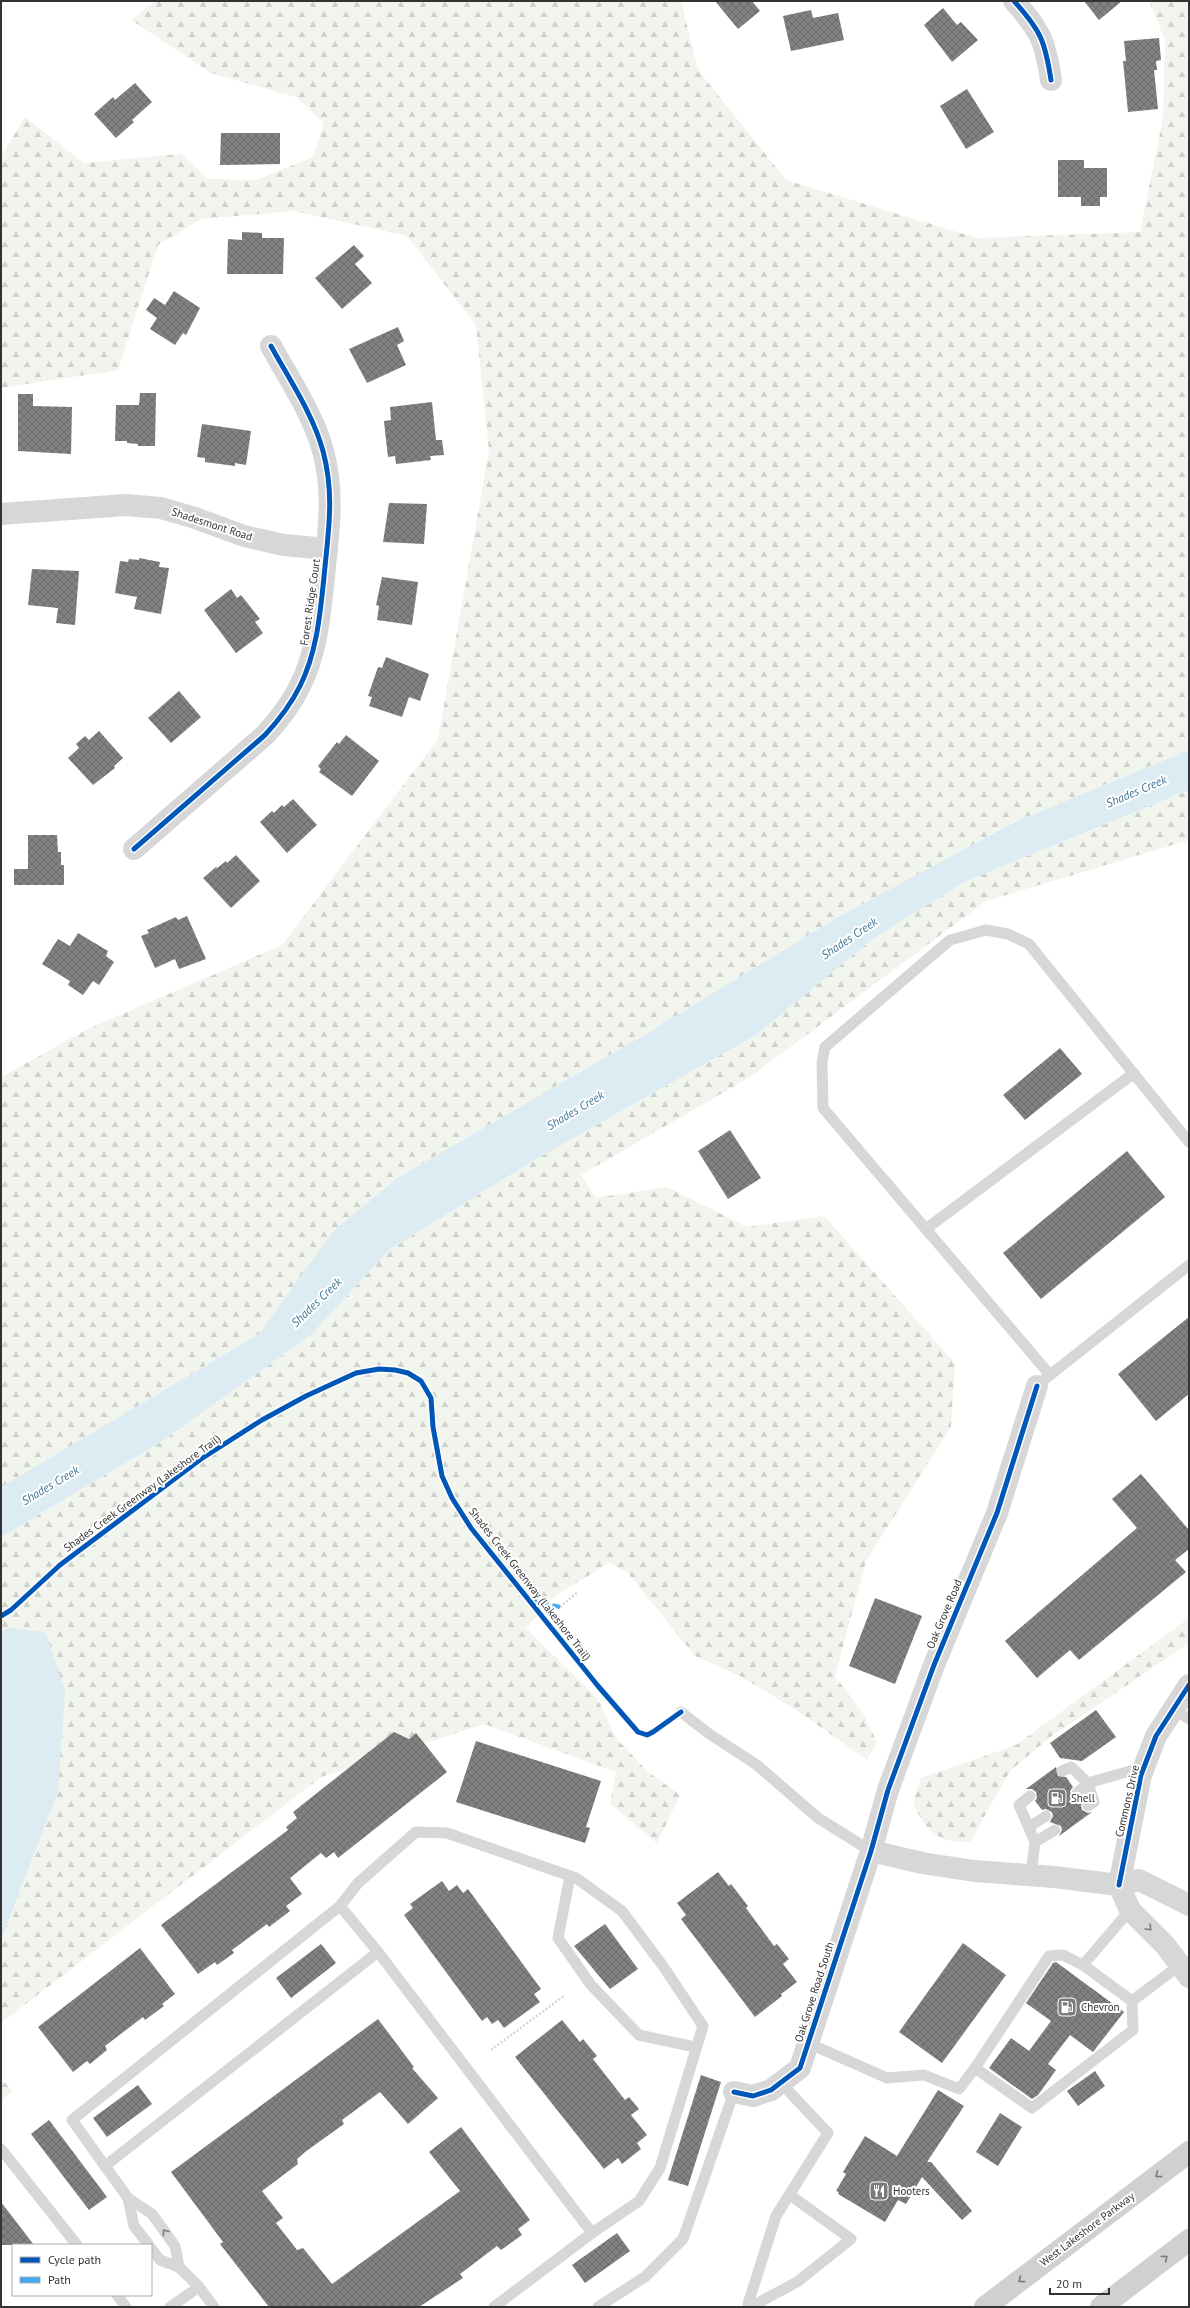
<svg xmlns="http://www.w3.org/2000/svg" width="1190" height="2308" font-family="'PT Sans',sans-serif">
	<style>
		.forest { fill: url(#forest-firs) }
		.water { fill: #ddebf3 }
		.building { fill: url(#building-cross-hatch) }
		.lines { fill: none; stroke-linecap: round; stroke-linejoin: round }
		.path { stroke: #d6d6d6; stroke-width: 2.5; stroke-dasharray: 2 2; stroke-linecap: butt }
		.service { stroke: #d7d7d7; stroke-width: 11 }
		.minor { stroke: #d7d7d7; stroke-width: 22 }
		.secondary { stroke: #d0d0d0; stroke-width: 22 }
		.quiet { stroke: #3fa9f5; stroke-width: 4; stroke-dasharray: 8 4; stroke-linecap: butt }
		.cycleway-casing { stroke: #fff; stroke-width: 8 }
		.cycleway { stroke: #0057b8; stroke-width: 5 }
		.oneway { stroke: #7d7d7d }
		.oneway2 { stroke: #7a7a7a }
		.labels { text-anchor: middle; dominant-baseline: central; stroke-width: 4; stroke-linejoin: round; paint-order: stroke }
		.street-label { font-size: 11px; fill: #333; stroke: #fff }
		.poi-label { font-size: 11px; fill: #333; stroke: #fff; text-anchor: start }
		.water-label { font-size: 12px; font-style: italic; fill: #3f7597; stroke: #fff }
	</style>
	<defs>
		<pattern id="forest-firs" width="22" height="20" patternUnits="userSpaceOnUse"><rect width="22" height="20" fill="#f1f5ed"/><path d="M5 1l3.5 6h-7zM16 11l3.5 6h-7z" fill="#cfd2cc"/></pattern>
		<pattern id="building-cross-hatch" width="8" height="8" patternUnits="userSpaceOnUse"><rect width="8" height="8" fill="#818181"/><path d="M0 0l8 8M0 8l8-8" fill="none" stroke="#6a6a6a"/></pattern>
	</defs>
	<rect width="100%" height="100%" fill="#fff"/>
	<g class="forest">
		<polygon points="155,1 681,1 698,70 786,180 977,238 1140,232 1163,118 1165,40 1149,1 1189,1 1189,750 1015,822 836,918 656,1028 399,1177 333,1231 260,1333 1,1487 1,1077 90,1028 282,945 438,739 489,451 476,325 407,236 294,211 201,219 158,245 118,370 1,388 1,157 25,117 84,163 181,154 208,179 257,180 313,157 324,123 296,97 211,73 131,20"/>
		<polygon points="1189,790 1189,840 986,901 750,1077 581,1175 596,1198 667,1187 747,1227 824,1216 955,1363 951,1427 866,1561 835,1676 864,1715 877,1742 867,1760 799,1712 742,1677 695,1656 627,1572 609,1563 555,1596 526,1628 597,1698 617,1739 647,1771 680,1795 657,1843 610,1804 616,1772 484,1724 321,1777 1,2023 1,1940 58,1792 8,1627 1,1632 1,1537 161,1442 312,1334 389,1250 533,1161 756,1035 873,938 964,882"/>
		<path d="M1189,1618V1643L1049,1738L1010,1771L970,1842C937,1843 926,1831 913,1803L921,1778L1016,1745Z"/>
		<polygon points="1,2079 13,2091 1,2101"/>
	</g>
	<g class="water">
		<polygon points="1189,750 1189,790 964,882 874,938 756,1035 533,1161 389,1250 312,1334 161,1442 1,1537 1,1487 260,1333 333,1231 399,1177 656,1028 836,918 1015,822"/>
		<polygon points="8,1627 46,1633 65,1691 58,1792 1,1940 1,1632"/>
	</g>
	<g class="building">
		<polygon points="715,1 752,1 760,11 738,29"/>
		<polygon points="1084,1 1122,1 1099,20"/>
		<polygon points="943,8 957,25 961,22 978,40 952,62 924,25"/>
		<polygon points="811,10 813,18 838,13 844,40 791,51 783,16"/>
		<polygon points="1159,38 1161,60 1156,61 1157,70 1154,70 1158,109 1128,112 1123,61 1126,61 1124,41"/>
		<polygon points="135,83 152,102 132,120 134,122 116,138 94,114 113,97 115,100"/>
		<polygon points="967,89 994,132 966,149 940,106"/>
		<polygon points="221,133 280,133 280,164 220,165"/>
		<polygon points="1058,160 1084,160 1084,168 1107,168 1107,197 1100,197 1100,206 1081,206 1081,197 1058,197"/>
		<polygon points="242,232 262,233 262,238 284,238 283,274 227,274 228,239 242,240"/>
		<polygon points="354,245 364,256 355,264 372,283 342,309 315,278"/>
		<polygon points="174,291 200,308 186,335 183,333 175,345 150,329 157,318 146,310 154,298 165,305"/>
		<polygon points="398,327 404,341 397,345 406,365 367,383 349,349"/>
		<polygon points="140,393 156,393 155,446 138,446 138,444 127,443 127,441 115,441 116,405 139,405"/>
		<polygon points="18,394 33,394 33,406 72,407 71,454 18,451"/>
		<polygon points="432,402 436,440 442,440 444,455 430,456 431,460 396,464 395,456 388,457 385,431 384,421 391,420 390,407"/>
		<polygon points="202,424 251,431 246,465 235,463 235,466 205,462 205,458 197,457"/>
		<polygon points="389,503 427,504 424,544 383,542"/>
		<polygon points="139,558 160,562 159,567 169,568 161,614 134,609 137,597 115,593 120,561 128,562 129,559 139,560"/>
		<polygon points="32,569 79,571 75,625 56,623 58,608 28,605"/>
		<polygon points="382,577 418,582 412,625 377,620 379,606 376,605"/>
		<polygon points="231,589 237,598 241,595 260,619 255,622 263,633 236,653 204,610"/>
		<polygon points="386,657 429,674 420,701 409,697 402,717 369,706 372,697 368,696 378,667 382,668"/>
		<polygon points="179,691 201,717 171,743 148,718"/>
		<polygon points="99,731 123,758 114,766 115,768 93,785 68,758 79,748 76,744 85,736 89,740"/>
		<polygon points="346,735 379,761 352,796 319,772 321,769 318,766 337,742 339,744"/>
		<polygon points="293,799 317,825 287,853 260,822 272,811 274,813 282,805 284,807"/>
		<polygon points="28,835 57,835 58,852 61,852 61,865 64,865 64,885 14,885 14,869 28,869"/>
		<polygon points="236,855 260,881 231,908 203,878 216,867 217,868 226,861 227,863"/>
		<polygon points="187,916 206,959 179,969 175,959 155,968 141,936 149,933 147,930 176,917 178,920"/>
		<polygon points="78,933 108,951 106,956 114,962 99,985 93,981 83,995 68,985 70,981 42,964 58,939 70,946"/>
		<polygon points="1060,1048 1082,1074 1025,1120 1003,1095"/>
		<polygon points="730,1130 761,1178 728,1199 698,1151"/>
		<polygon points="1127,1151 1165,1197 1041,1299 1003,1253"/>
		<polygon points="1189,1317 1189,1394 1156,1421 1118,1374"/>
		<polygon points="1141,1474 1189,1530 1189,1549 1175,1560 1186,1572 1079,1660 1070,1650 1037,1678 1005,1641 1137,1528 1112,1499"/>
		<polygon points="875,1598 922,1616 895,1684 849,1666"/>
		<polygon points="1096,1710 1116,1737 1082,1761 1060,1758 1050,1743"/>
		<polygon points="394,1732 409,1739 416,1733 447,1772 338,1858 334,1852 326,1858 321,1853 290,1878 302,1894 286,1906 290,1911 269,1927 267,1924 232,1950 234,1953 217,1965 215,1962 198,1974 161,1925 288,1830 286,1827 297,1818 293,1812"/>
		<polygon points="476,1741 601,1781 586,1827 590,1828 585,1843 456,1802"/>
		<polygon points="1056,1767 1058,1776 1066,1777 1073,1787 1070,1791 1072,1797 1075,1800 1082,1798 1083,1801 1081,1806 1082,1810 1088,1813 1092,1812 1059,1836 1062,1830 1061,1826 1050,1822 1053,1816 1052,1812 1046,1809 1042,1810 1035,1801 1037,1798 1036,1792 1032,1789 1026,1789"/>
		<polygon points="718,1872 729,1886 731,1884 748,1906 746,1908 774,1946 777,1944 789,1959 783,1964 797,1982 781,1994 782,1996 755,2017 681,1919 686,1915 677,1903"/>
		<polygon points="442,1881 449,1891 457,1885 463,1893 468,1889 541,1989 534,1994 540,2002 504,2028 498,2020 492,2024 487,2017 482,2021 404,1915 413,1908 410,1904"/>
		<polygon points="605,1924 638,1969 610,1989 574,1946"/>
		<polygon points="963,1943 1006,1975 942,2063 899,2032"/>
		<polygon points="321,1944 336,1963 291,1998 276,1978"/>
		<polygon points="140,1948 175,1994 162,2004 164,2006 145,2020 143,2017 105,2046 107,2050 90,2064 87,2061 73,2072 38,2027"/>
		<polygon points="1056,1962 1124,2012 1093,2052 1070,2035 1048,2064 1056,2070 1038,2095 1032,2099 989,2068 1011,2038 1029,2051 1051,2021 1026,2003 1053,1963"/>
		<polygon points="378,2019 414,2067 412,2068 438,2098 408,2124 380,2092 342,2120 344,2124 305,2152 297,2159 298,2164 262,2191 283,2218 276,2223 297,2250 303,2248 332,2284 460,2191 429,2152 461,2127 530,2220 518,2229 522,2235 501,2250 497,2246 460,2274 463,2278 419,2307 269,2307 220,2244 223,2242 171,2172"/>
		<polygon points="562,2020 580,2042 583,2039 597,2056 593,2059 625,2100 629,2097 639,2109 631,2115 647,2135 637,2143 641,2149 622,2164 618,2158 604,2169 515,2057"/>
		<polygon points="1095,2071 1105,2086 1078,2106 1067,2091"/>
		<polygon points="701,2075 721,2082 688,2186 668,2180"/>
		<polygon points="138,2085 152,2104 107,2137 93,2118"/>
		<polygon points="938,2090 964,2106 927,2162 931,2162 972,2211 962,2220 922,2177 906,2204 898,2200 885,2222 838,2194 839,2192 836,2191 846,2174 843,2172 865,2136 897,2156"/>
		<polygon points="1000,2113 1022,2127 998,2166 976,2152"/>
		<polygon points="49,2120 107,2197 89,2210 31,2134"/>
		<polygon points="1,2202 34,2245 1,2245"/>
		<polygon points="617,2233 630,2251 585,2283 572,2265"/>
	</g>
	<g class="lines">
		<g class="path">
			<polyline points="560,1607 578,1592"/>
			<polyline points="491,2050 565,1995"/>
		</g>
		<g class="service">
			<polyline points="926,1229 1134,1073"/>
			<polyline points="1050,1375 823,1108 822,1062 825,1047 950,940 986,930 1008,934 1029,944 1189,1142"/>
			<polyline points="1045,1379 1189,1265"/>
			<polyline points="1172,1708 1189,1719"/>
			<polyline points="681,1712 708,1733 757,1765 818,1818 871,1851"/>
			<polyline points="1062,1771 1071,1767 1088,1783 1077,1793"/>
			<polyline points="1030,1796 1019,1805 1035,1842"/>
			<polyline points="1088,1806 1094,1802 1088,1783 1144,1767"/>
			<polyline points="1029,1827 1046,1816"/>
			<polygon points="416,1832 447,1833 576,1878 622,1911 663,1966 703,2026 660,2168 639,2201 592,2233 378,1952 340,1906 358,1883"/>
			<polyline points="1031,1875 1035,1842 1055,1830"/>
			<polyline points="570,1876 558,1938 591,1985 639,2035 695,2047"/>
			<polyline points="1083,1965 1132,2001"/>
			<polyline points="808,2043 887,2078 924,2075 959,2089 975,2068 1032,2108 1133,2030 1132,2001 1180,1965"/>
			<polyline points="975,2068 1049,1956 1063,1955 1083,1965 1130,1910"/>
			<polyline points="781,2083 828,2133 776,2216 748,2304 756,2304 797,2282 851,2239 790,2195"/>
			<polyline points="1,2149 77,2245"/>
			<polyline points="105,2166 378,1952"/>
			<polyline points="128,2198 134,2226 149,2245"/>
			<polyline points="151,2248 160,2260 179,2267 199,2287"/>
			<polyline points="179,2267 175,2246 152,2214 128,2198 72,2120 340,1906"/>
			<polyline points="117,2295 126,2307"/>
			<polyline points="170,2307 199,2287 214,2307"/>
			<polyline points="494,2307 592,2233"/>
			<polyline points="598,2307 645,2277 683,2239 734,2092"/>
		</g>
		<g class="minor">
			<path d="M1014,1C1041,31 1045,41 1051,80"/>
			<polyline points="1,514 126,505 161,508 195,518 244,536 284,545 327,549"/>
			<path d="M134,849L265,735C279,720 291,704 300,686C317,652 320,614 324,577C328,533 335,496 323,451C313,414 289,379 271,346"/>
			<polyline points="871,1851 922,1863 974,1871 1054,1877 1119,1885 1139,1880 1189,1905"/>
			<polyline points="1119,1885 1141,1775 1156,1736 1189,1685"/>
			<polyline points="1119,1885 1130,1910 1165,1945 1189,1977"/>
			<polyline points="734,2092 753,2096 771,2090 800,2068 871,1851 888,1790 934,1665 997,1513 1037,1386"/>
		</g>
		<g class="secondary">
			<polyline points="985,2307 1189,2152"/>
			<polyline points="1101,2307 1189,2240"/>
		</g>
		<polyline class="quiet" points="529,1600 560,1607"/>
		<defs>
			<g id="cycleway">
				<path d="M1014,1C1041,31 1045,41 1051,80"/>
				<path d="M134,849L265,735C279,720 291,704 300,686C317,652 320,614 324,577C328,533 335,496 323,451C313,414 289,379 271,346"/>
				<polyline points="1,1616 11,1610 60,1565 201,1459 262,1420 306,1396 356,1373 379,1369 395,1370 408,1373 421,1381 431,1398 433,1427 442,1476 452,1498 471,1528 598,1686 638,1732 647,1735 653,1732 681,1712"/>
				<polyline points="1119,1885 1141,1775 1156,1736 1189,1685"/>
				<polyline points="734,2092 753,2096 771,2090 800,2068 871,1851 888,1790 934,1665 997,1513 1037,1386"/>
			</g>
		</defs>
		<use href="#cycleway" class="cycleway-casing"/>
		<use href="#cycleway" class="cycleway"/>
	</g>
	<defs><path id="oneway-chevron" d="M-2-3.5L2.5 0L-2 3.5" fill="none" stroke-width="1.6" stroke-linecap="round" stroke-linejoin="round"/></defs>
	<g class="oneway">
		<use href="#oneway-chevron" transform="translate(1149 1928) rotate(45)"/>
		<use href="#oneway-chevron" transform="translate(165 2232) rotate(-127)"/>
	</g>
	<g class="oneway2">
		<use href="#oneway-chevron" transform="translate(1158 2175) rotate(143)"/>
		<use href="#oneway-chevron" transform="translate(1165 2258) rotate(-37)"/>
		<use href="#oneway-chevron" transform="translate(1021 2280) rotate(143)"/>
	</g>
	<defs>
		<symbol id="fuel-square" viewBox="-11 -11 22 22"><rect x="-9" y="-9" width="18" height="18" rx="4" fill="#7a7a7a" stroke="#fff"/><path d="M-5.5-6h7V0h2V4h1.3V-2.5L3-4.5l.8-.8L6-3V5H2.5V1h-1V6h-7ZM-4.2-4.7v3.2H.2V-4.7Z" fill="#fff"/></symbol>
		<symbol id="restaurant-square" viewBox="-11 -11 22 22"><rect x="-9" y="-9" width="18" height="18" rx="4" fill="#7a7a7a" stroke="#fff"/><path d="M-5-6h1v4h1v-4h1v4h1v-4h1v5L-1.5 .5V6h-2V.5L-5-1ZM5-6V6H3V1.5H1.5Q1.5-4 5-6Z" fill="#fff"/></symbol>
	</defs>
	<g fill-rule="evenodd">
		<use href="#fuel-square" x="1046" y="1787" width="22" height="22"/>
		<use href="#fuel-square" x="1056" y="1996" width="22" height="22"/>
		<use href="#restaurant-square" x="868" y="2180" width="22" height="22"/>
	</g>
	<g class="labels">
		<g class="street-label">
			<text transform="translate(212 524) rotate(18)">Shadesmont Road</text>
			<text transform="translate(310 602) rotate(-82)">Forest Ridge Court</text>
			<text transform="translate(142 1493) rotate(-36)">Shades Creek Greenway (Lakeshore Trail)</text>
			<text transform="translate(530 1584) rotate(52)">Shades Creek Greenway (Lakeshore Trail)</text>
			<text transform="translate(944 1614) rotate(-67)">Oak Grove Road</text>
			<text transform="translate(1127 1801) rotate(-77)">Commons Drive</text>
			<text transform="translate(814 1992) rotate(-72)">Oak Grove Road South</text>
			<text transform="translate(1087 2229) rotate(-37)">West Lakeshore Parkway</text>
		</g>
		<g class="poi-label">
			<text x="1071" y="1798">Shell</text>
			<text x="1081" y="2007">Chevron</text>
			<text x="893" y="2191">Hooters</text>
		</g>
		<g class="water-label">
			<text transform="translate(1136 791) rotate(-23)">Shades Creek</text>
			<text transform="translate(849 938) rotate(-34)">Shades Creek</text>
			<text transform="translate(575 1110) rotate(-31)">Shades Creek</text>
			<text transform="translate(316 1302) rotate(-44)">Shades Creek</text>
			<text transform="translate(50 1485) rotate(-31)">Shades Creek</text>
		</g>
	</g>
	<rect width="1190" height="2308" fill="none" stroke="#333333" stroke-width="4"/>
	<rect x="12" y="2244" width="140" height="52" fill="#ffffff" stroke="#adadad"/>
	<rect x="20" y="2257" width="20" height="6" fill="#0057b8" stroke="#adadad"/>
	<text x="48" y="2264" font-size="12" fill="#333333">Cycle path</text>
	<rect x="20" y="2277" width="20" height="6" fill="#3fa9f5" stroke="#adadad"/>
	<text x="48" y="2284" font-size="12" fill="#333333">Path</text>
	<path d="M1050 2288v6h59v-6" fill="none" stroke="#333333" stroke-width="2"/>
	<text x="1056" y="2288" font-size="12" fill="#333333" stroke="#ffffff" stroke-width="3" paint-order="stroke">20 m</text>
</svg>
